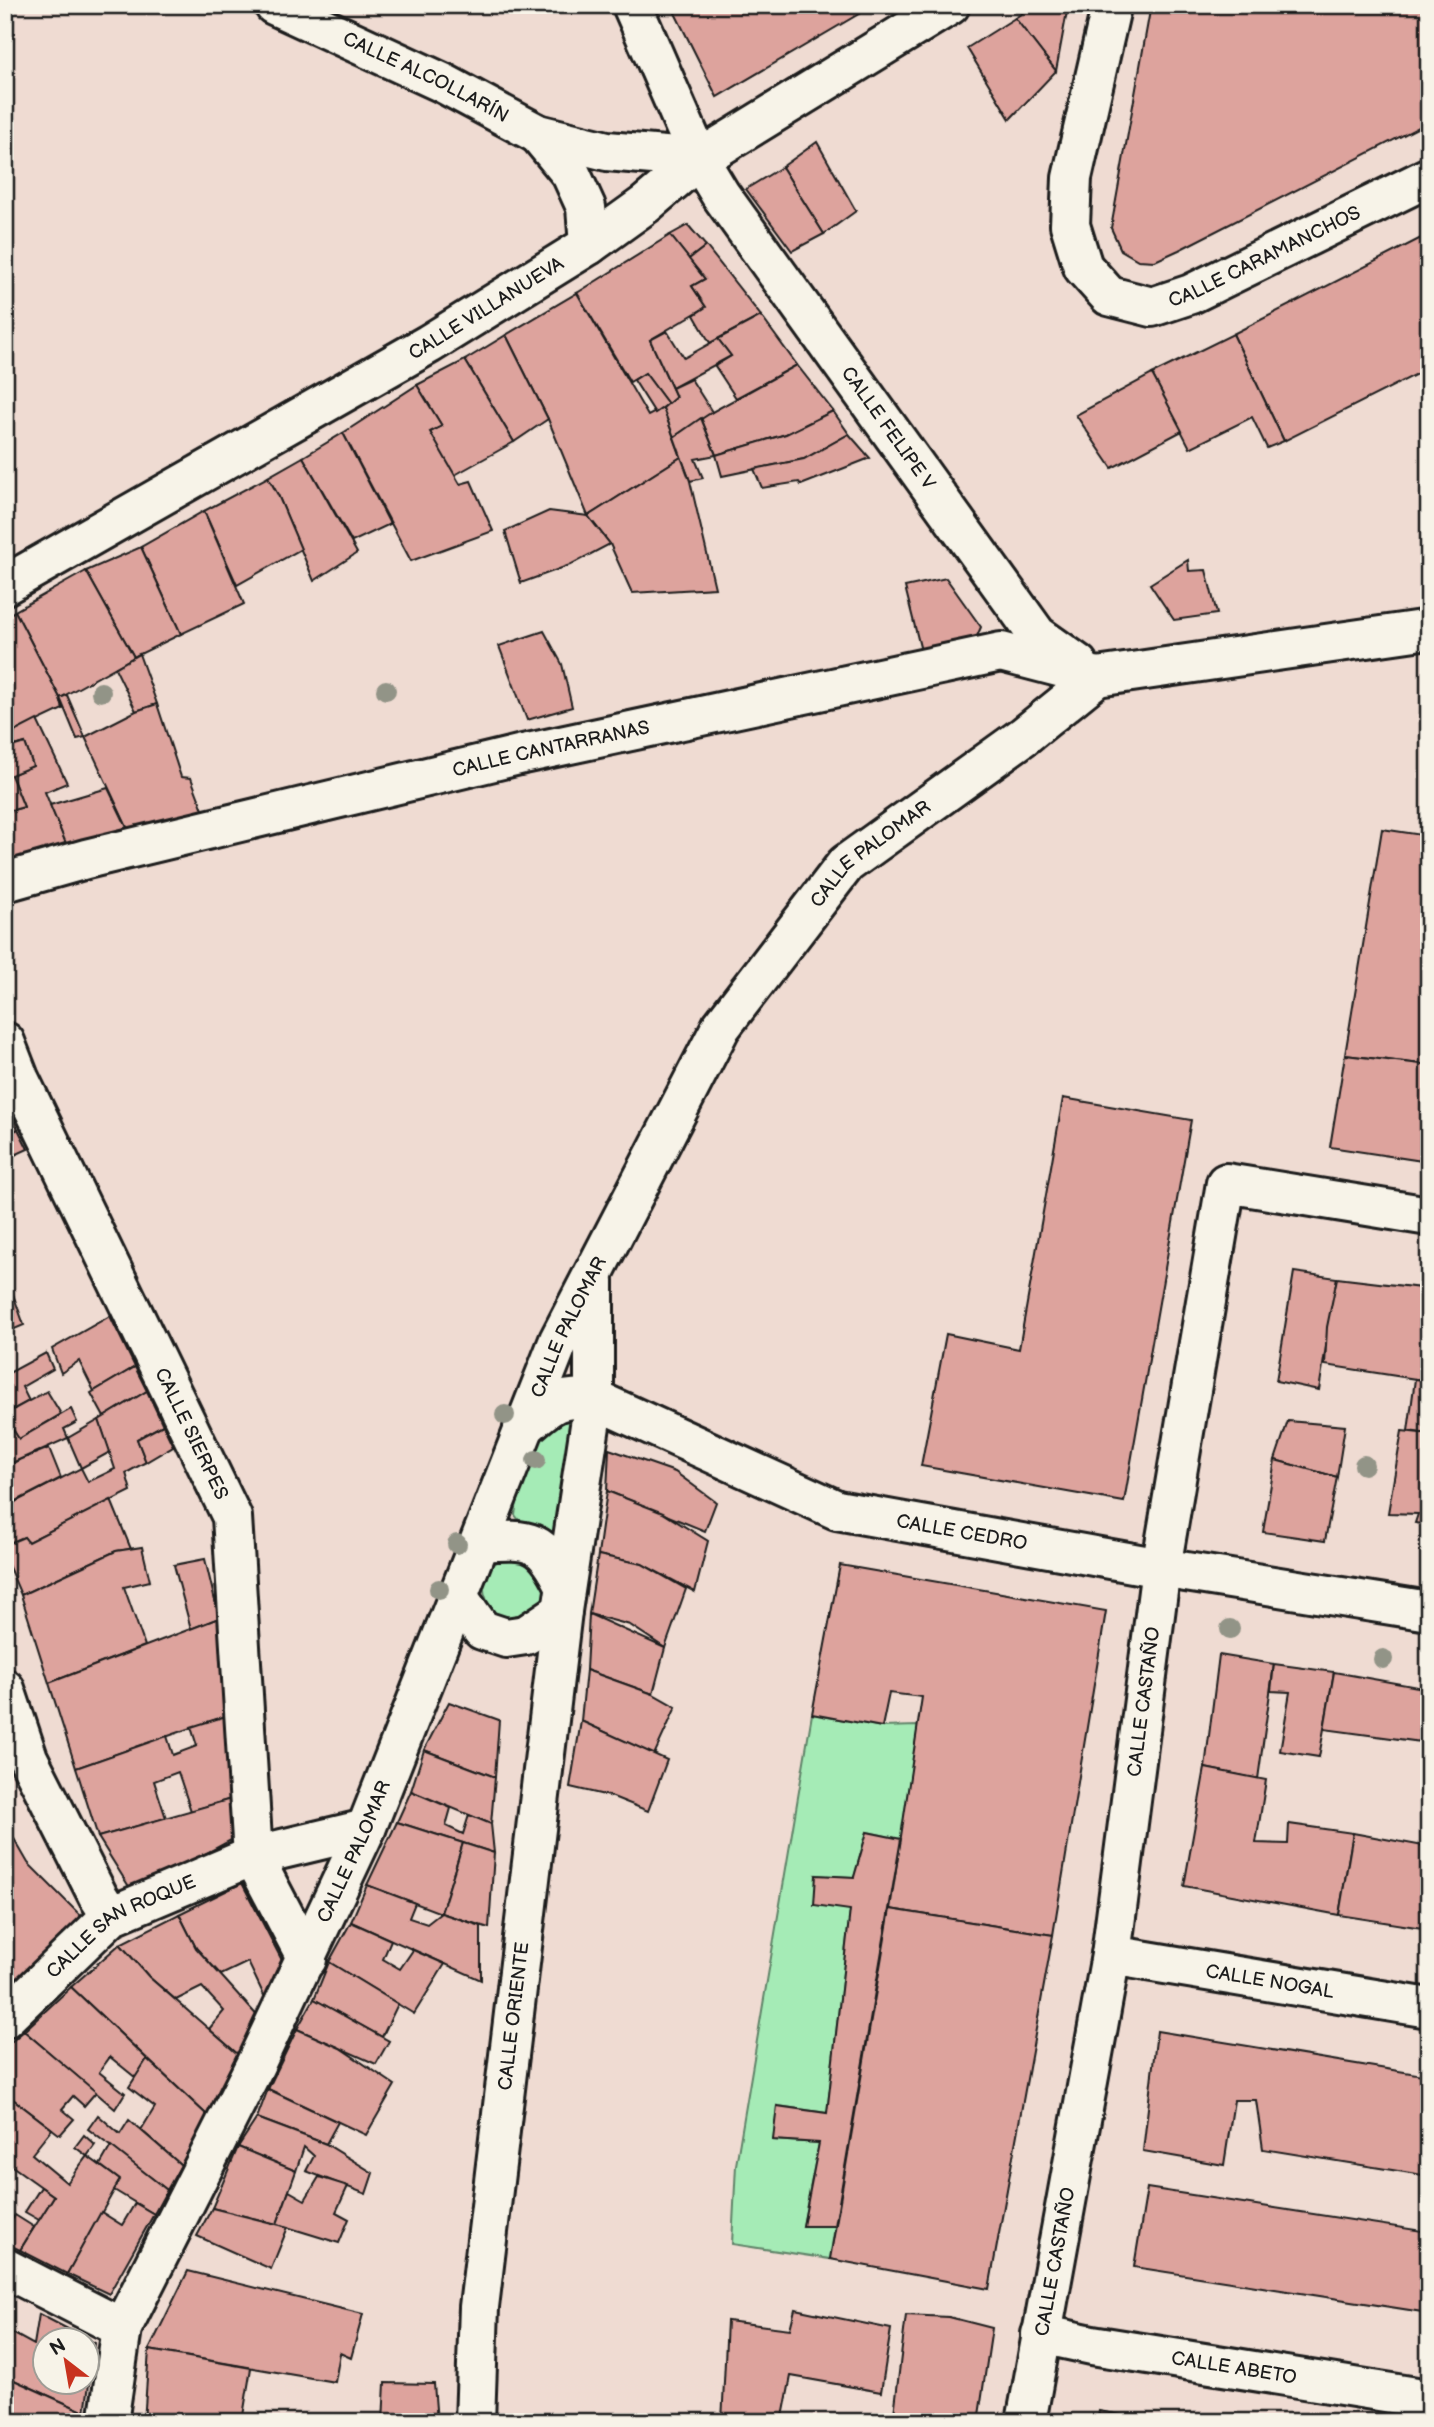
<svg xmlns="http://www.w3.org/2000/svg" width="1434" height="2427" font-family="'Balsamiq Sans',sans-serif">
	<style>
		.green { fill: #a5ebb6; stroke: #608469; stroke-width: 2 }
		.building { fill: #dda39d; stroke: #1c1c1c; stroke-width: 2; fill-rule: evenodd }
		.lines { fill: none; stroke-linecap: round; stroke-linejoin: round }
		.street-casing { stroke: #1c1c1c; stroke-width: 44 }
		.street { stroke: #f7f3e8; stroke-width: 38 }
		.tree { fill: #929487 }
		.labels { text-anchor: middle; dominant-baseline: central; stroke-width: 7; stroke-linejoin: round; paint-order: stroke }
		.street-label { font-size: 19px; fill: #1c1c1c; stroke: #f7f3e8 }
	</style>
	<rect width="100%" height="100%" fill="#efdbd2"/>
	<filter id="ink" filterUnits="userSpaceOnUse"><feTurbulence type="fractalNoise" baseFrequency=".0143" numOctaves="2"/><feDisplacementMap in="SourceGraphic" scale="14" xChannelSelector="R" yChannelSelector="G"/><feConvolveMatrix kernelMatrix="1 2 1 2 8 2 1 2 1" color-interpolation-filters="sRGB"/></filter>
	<g filter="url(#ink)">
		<g class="green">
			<polygon points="577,1404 565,1539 539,1524 522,1524 515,1515 519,1487 538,1428"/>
			<path d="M518,1553L553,1589L536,1619H502C472,1596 480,1558 518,1553Z"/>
			<polygon points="812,1714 882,1727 918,1726 901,1839 867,1832 854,1877 816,1875 850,1910 827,2113 777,2106 773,2140 819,2143 803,2226 835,2226 830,2259 732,2244 736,2165"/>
		</g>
		<g class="building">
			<polygon points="671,5 874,5 717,97"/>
			<polygon points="1034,5 1068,6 1056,71 1015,18"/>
			<polygon points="1151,5 1429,5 1429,122 1179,250 1155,261 1138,260 1121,250 1111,228"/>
			<polygon points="1015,18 1056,71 1010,119 967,48"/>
			<polygon points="817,142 856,211 824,234 782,167"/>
			<polygon points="782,167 824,234 792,251 746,189"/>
			<polygon points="688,225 706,246 689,259 670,235"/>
			<polygon points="1429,234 1429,368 1284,441 1233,334"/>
			<polygon points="670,235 705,279 692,286 706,307 650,340 676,397 668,404 645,373 630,382 577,293"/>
			<polygon points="706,246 761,316 710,343 694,315 706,307 692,286 705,279 689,259"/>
			<polygon points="577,293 648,416 663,408 681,457 588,516 548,419 506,335"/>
			<polygon points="761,316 797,365 736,398 715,366 731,356 718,339"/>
			<polygon points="667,331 684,358 718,339 731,356 672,388 650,340"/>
			<polygon points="1233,334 1284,441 1267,448 1252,417 1190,448 1152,374"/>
			<polygon points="506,335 548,419 514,442 465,360"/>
			<polygon points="465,360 514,442 453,476 430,432 442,426 417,385"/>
			<polygon points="797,365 833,411 786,434 716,455 701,418"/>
			<polygon points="645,373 668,404 655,413 634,380"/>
			<polygon points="1152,374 1182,431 1112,468 1076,415"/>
			<polygon points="691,379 712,412 674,437 663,408 676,397 672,388"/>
			<polygon points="417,385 442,426 430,432 460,484 471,481 493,531 411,561 343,433"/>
			<polygon points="833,411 849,434 804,459 722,476 716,455 786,434"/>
			<polygon points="701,418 716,455 695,459 703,478 690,481 674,437"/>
			<polygon points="343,433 390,524 352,542 303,457"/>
			<polygon points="849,434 870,458 801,485 799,482 762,488 754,469 804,459"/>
			<polygon points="303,457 357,553 314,581 278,495 268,477"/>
			<polygon points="681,457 690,481 715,588 632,593 610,544 588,516"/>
			<polygon points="268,477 278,495 301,549 237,585 204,511"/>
			<polygon points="204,511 244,604 181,634 141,547"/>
			<polygon points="549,511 588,516 610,544 570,565 521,583 505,531"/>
			<polygon points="141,547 181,634 134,657 86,571"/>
			<polygon points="1188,560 1189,571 1206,570 1217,614 1174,620 1150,584"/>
			<polygon points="86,571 134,657 60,698 15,611"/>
			<polygon points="946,578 981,627 971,650 923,659 905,587"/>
			<polygon points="15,611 60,698 63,709 10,734 5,726 5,617"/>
			<polygon points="544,631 562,664 572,707 527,720 499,646"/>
			<polygon points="139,654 157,704 136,711 115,668"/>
			<polygon points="67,695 85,737 77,739 60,698"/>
			<polygon points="157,704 181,777 191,778 207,820 132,838 85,737 136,711"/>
			<polygon points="37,720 67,783 45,792 70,853 5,868 5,812 24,807 11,775 33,766 25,743 15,746 10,734"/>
			<polygon points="5,726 15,746 25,743 33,766 11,775 24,807 5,812"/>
			<polygon points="108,788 132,838 70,853 50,805"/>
			<polygon points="1382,829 1429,836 1429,1065 1345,1055"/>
			<polygon points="1345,1055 1429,1065 1429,1162 1330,1147"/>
			<polygon points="5,1097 18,1129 5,1136"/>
			<polygon points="1063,1098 1191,1120 1124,1502 921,1466 946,1334 1019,1349"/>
			<polygon points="18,1129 28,1149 6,1159 5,1136"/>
			<polygon points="1294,1272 1337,1278 1319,1390 1276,1381"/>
			<polygon points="1337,1278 1429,1289 1429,1381 1325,1365 1327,1327"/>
			<polygon points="9,1283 24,1325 5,1333 5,1285"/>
			<polygon points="110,1316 135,1367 94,1391 79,1361 61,1373 52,1349"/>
			<polygon points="46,1353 53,1369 22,1387 29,1401 5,1414 5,1375"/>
			<polygon points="135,1367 147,1391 104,1417 91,1393"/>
			<polygon points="1415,1379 1429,1381 1429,1434 1408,1431"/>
			<polygon points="47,1391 61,1414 19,1439 12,1428 5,1432 5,1414"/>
			<polygon points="147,1391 163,1425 137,1439 146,1462 126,1473 131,1491 28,1542 24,1537 5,1545 5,1507 81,1468 88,1482 115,1469 99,1420"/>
			<polygon points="71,1409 77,1422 64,1429 68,1438 5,1466 5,1432 12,1428 19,1439"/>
			<polygon points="99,1420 110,1452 81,1468 68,1438"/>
			<polygon points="1288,1421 1345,1426 1337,1477 1275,1460"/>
			<polygon points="163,1425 173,1446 146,1462 137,1439"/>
			<polygon points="1402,1431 1429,1434 1429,1525 1415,1523 1418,1514 1388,1513"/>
			<polygon points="49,1448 61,1478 5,1507 5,1466"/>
			<polygon points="609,1449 675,1472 716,1502 705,1531 607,1491"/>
			<polygon points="1275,1460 1337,1477 1325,1541 1263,1532"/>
			<polygon points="607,1491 663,1513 708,1541 695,1592 642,1564 598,1555"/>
			<polygon points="111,1500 131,1549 116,1551 21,1595 5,1558 5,1545 24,1537 28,1542"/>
			<polygon points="142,1547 150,1581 124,1587 145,1646 49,1683 21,1595 116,1551"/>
			<polygon points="598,1555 642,1564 686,1589 665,1648 630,1625 589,1614"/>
			<polygon points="205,1559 219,1618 191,1629 174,1565"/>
			<polygon points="840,1565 1106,1611 1053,1935 890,1909 922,1697 889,1693 882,1727 812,1714"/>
			<polygon points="589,1614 665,1648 653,1694 586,1670"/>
			<polygon points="219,1618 226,1716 76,1768 49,1683"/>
			<polygon points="1219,1655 1274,1664 1258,1779 1205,1768"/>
			<polygon points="1274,1664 1334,1672 1319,1757 1280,1751 1290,1692 1271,1691"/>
			<polygon points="586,1670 653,1694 676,1707 654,1755 581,1721"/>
			<polygon points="1334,1672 1429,1689 1429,1743 1324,1729"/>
			<polygon points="449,1702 499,1720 495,1777 424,1750"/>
			<polygon points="226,1716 231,1799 191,1811 178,1772 154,1781 166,1818 98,1837 76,1768 167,1736 173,1755 197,1746 191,1727"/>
			<polygon points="581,1721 667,1760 648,1811 613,1797 570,1787"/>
			<polygon points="424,1750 495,1777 491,1824 411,1791"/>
			<polygon points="1205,1768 1266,1780 1256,1843 1288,1844 1289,1824 1353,1833 1339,1915 1184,1886"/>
			<polygon points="411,1791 451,1808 446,1826 463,1834 469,1815 491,1824 494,1853 397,1822"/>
			<polygon points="231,1799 233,1839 133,1893 98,1837"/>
			<polygon points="397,1822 463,1843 441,1913 367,1885"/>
			<polygon points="5,1823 28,1863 81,1916 20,1983 5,1967 5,1923 10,1919 5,1912"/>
			<polygon points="867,1832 901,1839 835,2226 803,2226 819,2143 773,2140 777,2106 827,2113 850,1910 814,1905 816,1875 854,1877"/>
			<polygon points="1353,1833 1429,1847 1429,1929 1339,1915"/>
			<polygon points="463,1843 494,1853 489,1928 441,1913"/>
			<polygon points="242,1883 288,1972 269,2006 248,1962 221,1975 196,1948 179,1914"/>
			<polygon points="367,1885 415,1903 409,1918 427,1924 441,1913 481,1926 481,1980 351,1922"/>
			<polygon points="890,1909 1053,1935 989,2289 830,2259"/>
			<polygon points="179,1914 196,1948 261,2020 241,2057 209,2029 224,2011 202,1987 176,2000 149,1977 120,1944"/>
			<polygon points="351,1922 391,1940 383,1959 400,1969 413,1950 445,1964 414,2014 329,1962"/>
			<polygon points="120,1944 149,1977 241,2057 208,2116 71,1987"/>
			<polygon points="329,1962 398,2004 382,2037 314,1999"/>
			<polygon points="5,1967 20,1983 5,1997"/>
			<polygon points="71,1987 147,2059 136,2078 110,2057 99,2072 125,2093 115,2109 24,2031"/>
			<polygon points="314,1999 389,2041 376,2064 297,2029"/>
			<polygon points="297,2029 340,2048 395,2085 366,2135 268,2089"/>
			<polygon points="24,2031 96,2092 84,2106 73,2096 62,2109 74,2119 60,2135 5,2093 5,2047"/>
			<polygon points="1157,2031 1429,2076 1429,2176 1263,2149 1256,2100 1234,2100 1224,2165 1143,2151"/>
			<polygon points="147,2059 208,2116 181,2165 141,2130 155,2107 129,2087"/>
			<polygon points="268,2089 338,2122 326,2144 257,2118"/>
			<polygon points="5,2093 52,2129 32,2154 67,2183 87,2156 120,2180 67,2274 20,2250 54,2196 5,2161"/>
			<polygon points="98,2115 120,2134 129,2120 181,2165 167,2190 88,2129"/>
			<polygon points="257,2118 326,2144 373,2173 366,2194 306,2171 314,2156 304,2147 296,2171 238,2147"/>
			<polygon points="84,2135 95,2145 87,2156 75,2147"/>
			<polygon points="111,2146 167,2190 154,2214 114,2190 120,2180 100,2165"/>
			<polygon points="238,2147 296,2171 277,2224 212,2208"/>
			<polygon points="319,2177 348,2186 336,2212 349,2219 339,2243 277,2224 289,2191 305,2200"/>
			<polygon points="41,2187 54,2196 39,2220 25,2212"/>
			<polygon points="1147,2188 1429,2232 1429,2313 1134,2267"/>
			<polygon points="135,2203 154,2214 109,2294 67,2274 101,2212 122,2225"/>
			<polygon points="212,2208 288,2227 271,2269 197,2236"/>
			<polygon points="15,2215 34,2227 20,2250 5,2243 5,2226 8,2227"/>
			<polygon points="188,2271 363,2314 351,2358 340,2353 335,2382 149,2350"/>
			<polygon points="795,2309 891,2329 881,2392 791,2376 782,2422 722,2422 727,2321 790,2329"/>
			<path d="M39,2314L95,2343L85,2412L5,2376V2329L34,2345ZM46,2340H88V2382H46Z"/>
			<polygon points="906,2315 949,2317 992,2328 978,2422 893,2422"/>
			<polygon points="149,2350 251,2368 242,2422 144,2422"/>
			<polygon points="5,2376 85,2412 84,2422 5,2422 11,2395 5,2393"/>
			<polygon points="385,2383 434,2384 437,2422 383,2422"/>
			<polygon points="1099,2411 1162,2422 1097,2422"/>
		</g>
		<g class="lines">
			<defs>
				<g id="street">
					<path id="s1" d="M274,5L443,83L538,134L607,151L699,159"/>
					<path id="s2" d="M632,5L699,159L720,194L1037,635L1078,664"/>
					<path id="s3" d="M1106,5L1110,12L1072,178L1070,225L1083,267L1109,296L1152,307L1191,294L1429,177"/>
					<polyline points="538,134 571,174 586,207 589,245"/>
					<path id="s4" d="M5,585L429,344L589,245L646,204L699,159L950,5"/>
					<path id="s5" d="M5,882L86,859L523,754L1001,652L1097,677"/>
					<path id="s6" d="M5,1042L19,1078L232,1517L253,1856L307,1959"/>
					<path id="s7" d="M523,1428C550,1405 556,1396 594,1399L837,1510L1161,1568L1429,1611"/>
					<path d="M481,1542C531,1539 542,1538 565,1585"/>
					<polyline points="459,1598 482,1630 506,1638 526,1635 562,1611"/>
					<polyline points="5,1689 28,1758 98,1896 111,1916"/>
					<path id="s8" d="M1111,1955L1429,2008"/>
					<path id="s9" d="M5,2018L111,1916L253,1856L366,1829"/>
					<polyline points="5,2268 122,2328"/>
					<path id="s10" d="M1041,2334L1092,2345L1429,2399"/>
					<path id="s11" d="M108,2422L122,2328L255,2065L366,1829L559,1340L721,1027L846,864L1024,736L1097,677L1429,629"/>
					<path id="s12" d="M475,2422L479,2307L562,1611L594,1399V1280"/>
					<path id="s13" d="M1026,2422L1111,1955L1161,1568L1226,1183L1429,1216"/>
				</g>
			</defs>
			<use href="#street" class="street-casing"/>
			<use href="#street" class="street"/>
		</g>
		<g class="tree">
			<circle cx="386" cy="690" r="10"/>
			<circle cx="101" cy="692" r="10"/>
			<circle cx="505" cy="1415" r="10"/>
			<circle cx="536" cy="1460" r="10"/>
			<circle cx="1364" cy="1465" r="10"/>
			<circle cx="457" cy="1544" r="10"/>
			<circle cx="439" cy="1589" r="10"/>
			<circle cx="1230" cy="1629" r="10"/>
			<circle cx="1383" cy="1659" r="10"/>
		</g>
	</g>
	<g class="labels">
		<g class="street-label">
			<text stroke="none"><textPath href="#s1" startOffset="168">CALLE ALCOLLARÍN</textPath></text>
			<text stroke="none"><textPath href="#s3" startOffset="476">CALLE CARAMANCHOS</textPath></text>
			<text stroke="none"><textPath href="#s4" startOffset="555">CALLE VILLANUEVA</textPath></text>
			<text stroke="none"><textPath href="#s2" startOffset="497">CALLE FELIPE V</textPath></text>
			<text stroke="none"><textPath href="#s5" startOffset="562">CALLE CANTARRANAS</textPath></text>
			<text stroke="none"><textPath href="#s11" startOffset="1759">CALLE PALOMAR</textPath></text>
			<text stroke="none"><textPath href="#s11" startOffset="1192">CALLE PALOMAR</textPath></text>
			<text stroke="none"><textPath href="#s6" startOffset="434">CALLE SIERPES</textPath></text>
			<text stroke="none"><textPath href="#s7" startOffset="474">CALLE CEDRO</textPath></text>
			<text stroke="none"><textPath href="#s13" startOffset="730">CALLE CASTAÑO</textPath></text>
			<text stroke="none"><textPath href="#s11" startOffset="625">CALLE PALOMAR</textPath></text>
			<text stroke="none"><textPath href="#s9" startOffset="150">CALLE SAN ROQUE</textPath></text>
			<text stroke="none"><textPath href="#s8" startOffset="161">CALLE NOGAL</textPath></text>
			<text stroke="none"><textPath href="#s12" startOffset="408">CALLE ORIENTE</textPath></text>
			<text stroke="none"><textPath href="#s13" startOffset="163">CALLE CASTAÑO</textPath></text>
			<text stroke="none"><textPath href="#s10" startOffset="196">CALLE ABETO</textPath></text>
		</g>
	</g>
	<rect width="1434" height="2427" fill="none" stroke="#f7f3e8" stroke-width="28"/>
	<rect x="14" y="14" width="1406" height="2399" fill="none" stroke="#1c1c1c" stroke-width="2.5" filter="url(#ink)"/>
	<g transform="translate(66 2361) rotate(329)"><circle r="33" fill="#f7f3e8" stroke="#9f9d96" stroke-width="2"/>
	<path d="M0-5L12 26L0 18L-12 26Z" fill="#c8321e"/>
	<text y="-10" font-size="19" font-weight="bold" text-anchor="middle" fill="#1c1c1c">N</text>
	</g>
</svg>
